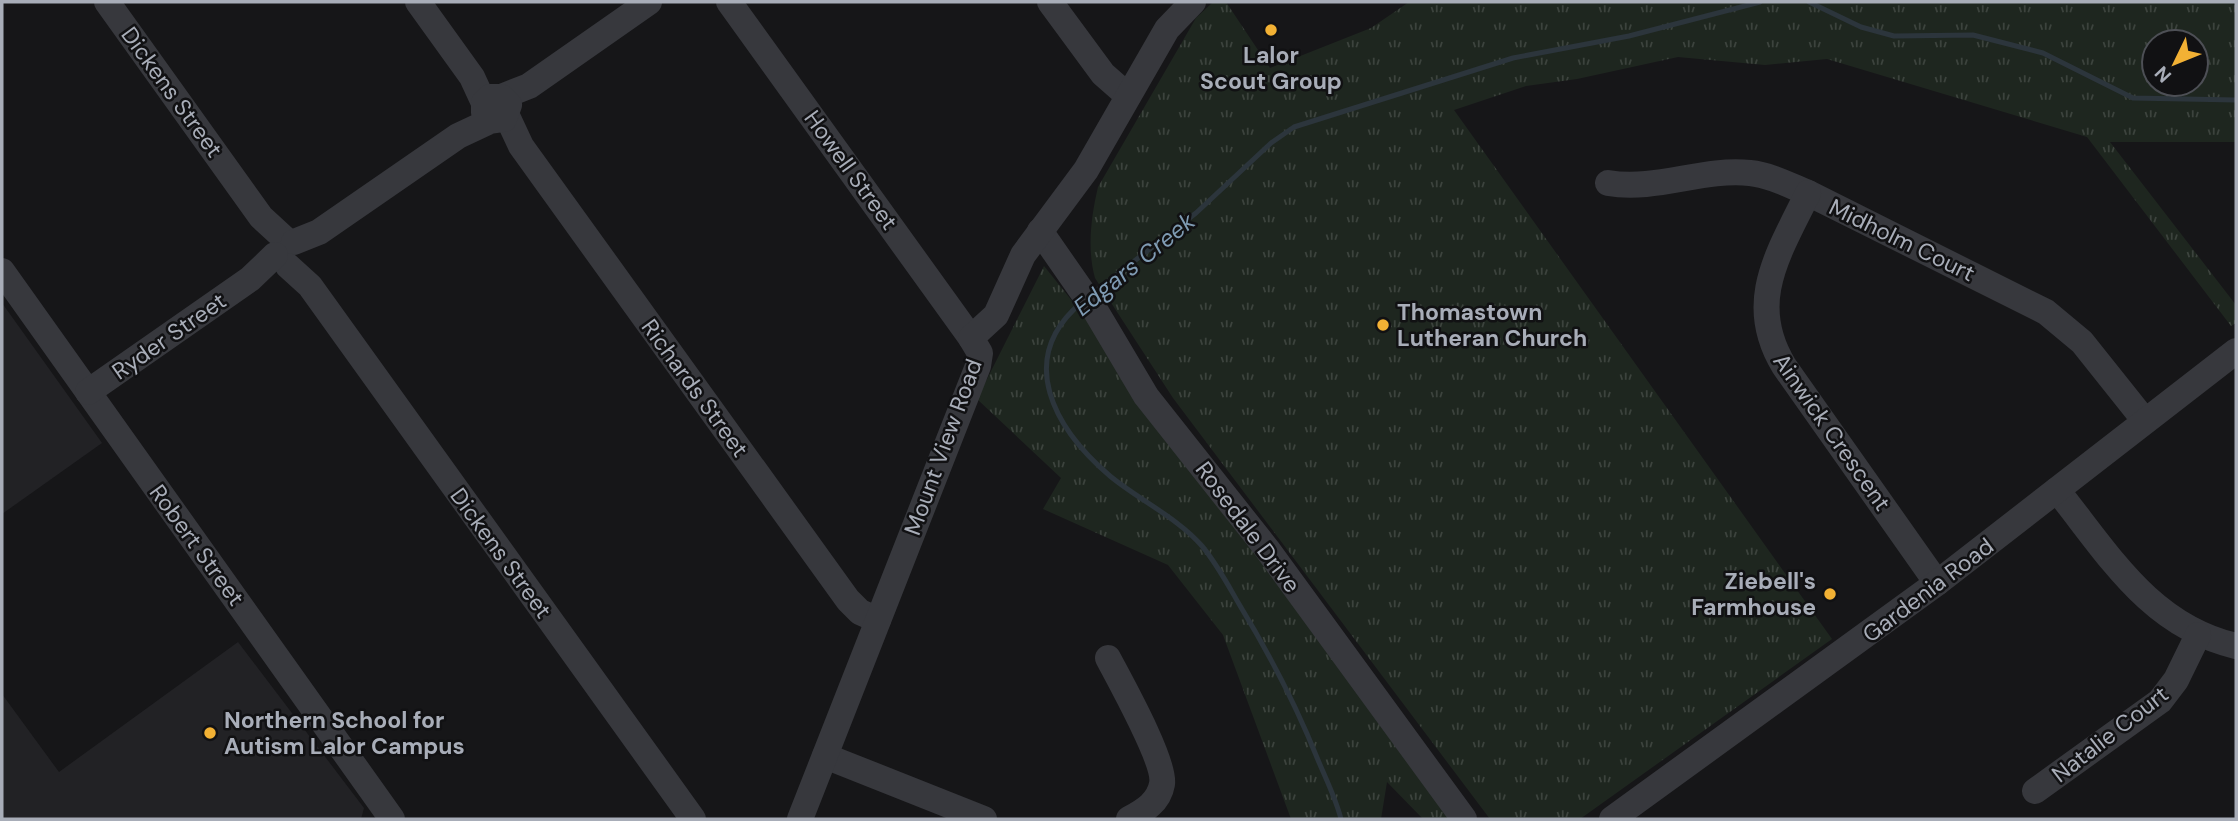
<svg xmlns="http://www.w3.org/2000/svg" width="2238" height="821" font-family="'DM Sans',sans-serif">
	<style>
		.built { fill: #222225 }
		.park { fill: url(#park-tufts); fill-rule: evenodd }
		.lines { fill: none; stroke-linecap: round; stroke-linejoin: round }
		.stream { stroke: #2c353c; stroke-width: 5 }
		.minor { stroke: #37383d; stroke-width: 26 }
		.poi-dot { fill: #f2b134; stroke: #111113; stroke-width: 2.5 }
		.labels { text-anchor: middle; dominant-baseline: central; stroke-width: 5; stroke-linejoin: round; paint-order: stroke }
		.poi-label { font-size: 23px; font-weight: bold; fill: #a8adb8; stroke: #111113; text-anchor: start }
		.street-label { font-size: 23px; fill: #a8adb8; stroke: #111113 }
		.water-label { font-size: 24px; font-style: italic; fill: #7f9bb3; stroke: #111113 }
	</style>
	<defs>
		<pattern id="park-tufts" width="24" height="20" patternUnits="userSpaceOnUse" patternTransform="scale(1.75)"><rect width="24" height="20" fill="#1e261f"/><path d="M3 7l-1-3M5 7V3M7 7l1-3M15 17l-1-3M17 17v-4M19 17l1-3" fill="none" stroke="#3c433d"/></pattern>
	</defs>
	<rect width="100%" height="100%" fill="#161618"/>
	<g class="built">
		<polygon points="2,303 102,443 2,514"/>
		<polygon points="238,642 364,808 361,819 2,819 2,694 59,772"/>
	</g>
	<g class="park">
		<path d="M1213,2H1226L1270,68L1371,28L1409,2H2236V142H2110L2236,305V323L2231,326L2087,137L1827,59L1765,65L1678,57L1577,79L1526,86L1454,110L1832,639L1580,819H1490L1173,398L1095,278C1087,249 1091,217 1098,187L1196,18ZM2154,42H2196V84H2154Z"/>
		<polygon points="1044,266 1089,322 1457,819 1423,819 1387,782 1381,819 1291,819 1223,635 1168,565 1043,509 1061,478 977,399"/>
	</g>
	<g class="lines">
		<g class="stream">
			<polyline points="1809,2 1861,27 1894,36 1973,35 2043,53 2133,98 2236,100"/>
			<polyline points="1092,294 1196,213 1271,143 1294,127 1513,58 1629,36 1760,2"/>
			<path d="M1082,302C1014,359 1055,429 1110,476C1139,500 1178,518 1202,546C1217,564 1228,585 1239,604C1270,655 1296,705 1318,760C1326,779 1336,799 1341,819"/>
		</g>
		<g class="minor">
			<polyline points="107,2 261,217 286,240"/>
			<polyline points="418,2 472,77 484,103"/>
			<polyline points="729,2 971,338"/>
			<polyline points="1050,2 1103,74 1128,96"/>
			<polyline points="501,97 529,86 649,2"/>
			<polyline points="507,116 521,146 848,600 860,612 878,620"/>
			<path d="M1608,183C1657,191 1702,168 1750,173C1770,175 1789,185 1808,193L2046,312L2082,342L2145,421"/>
			<path d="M1808,193C1779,253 1745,302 1784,366L1937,583"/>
			<polyline points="1040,231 1095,310 1146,396 1267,549 1464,819"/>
			<polyline points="294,242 319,232 458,136 490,121 504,119 509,105 501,97 490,97 484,103 484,113 490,121"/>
			<polyline points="288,266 310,286 693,819"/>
			<polyline points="2,271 392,819"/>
			<polyline points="88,392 250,279 275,255"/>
			<path d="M2057,490C2109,555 2150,626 2236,646"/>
			<path d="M1108,658C1120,681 1166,763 1162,784C1159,802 1144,811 1129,819"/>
			<polyline points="825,756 984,819"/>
			<polyline points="2035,791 2160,701 2176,680 2198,635"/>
			<polyline points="800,819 978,366 980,353 971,338 996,315 1023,255 1086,170 1167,29 1193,2"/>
			<polyline points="1612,819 1937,583 2236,351"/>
		</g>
	</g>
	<g class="poi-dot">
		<circle cx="1271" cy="30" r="7"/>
		<circle cx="1383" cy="325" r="7"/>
		<circle cx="1830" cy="594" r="7"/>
		<circle cx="210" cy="733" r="7"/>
	</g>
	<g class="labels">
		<g class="poi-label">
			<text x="1271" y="55" text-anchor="middle">Lalor<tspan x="1271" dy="26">Scout Group</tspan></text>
			<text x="1397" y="312">Thomastown<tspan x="1397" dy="26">Lutheran Church</tspan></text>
			<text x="1816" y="581" text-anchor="end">Ziebell's<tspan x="1816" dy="26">Farmhouse</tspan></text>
			<text x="224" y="720">Northern School for<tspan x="224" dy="26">Autism Lalor Campus</tspan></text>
		</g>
		<g class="street-label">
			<text transform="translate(172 92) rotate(54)">Dickens Street</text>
			<text transform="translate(851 170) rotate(54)">Howell Street</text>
			<text transform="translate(1902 240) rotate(26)">Midholm Court</text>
			<text transform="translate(169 336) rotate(-35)">Ryder Street</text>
			<text transform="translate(695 388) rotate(54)">Richards Street</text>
			<text transform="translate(1832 432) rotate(55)">Ainwick Crescent</text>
			<text transform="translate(943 447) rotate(-70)">Mount View Road</text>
			<text transform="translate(1248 527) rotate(53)">Rosedale Drive</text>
			<text transform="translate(197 545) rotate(54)">Robert Street</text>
			<text transform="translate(501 553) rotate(54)">Dickens Street</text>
			<text transform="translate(1928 590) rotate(-37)">Gardenia Road</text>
			<text transform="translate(2110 734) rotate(-38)">Natalie Court</text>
		</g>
		<g class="water-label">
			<text transform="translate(1134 264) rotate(-39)">Edgars Creek</text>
		</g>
	</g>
	<rect width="2238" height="821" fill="none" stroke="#a8adb8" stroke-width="7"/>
	<g transform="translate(2175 63) rotate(227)"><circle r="33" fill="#111113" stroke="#4d4f55" stroke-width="2"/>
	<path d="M0-5L12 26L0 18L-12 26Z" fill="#f2b134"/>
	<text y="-10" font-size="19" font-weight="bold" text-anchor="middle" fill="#a8adb8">N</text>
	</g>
</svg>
